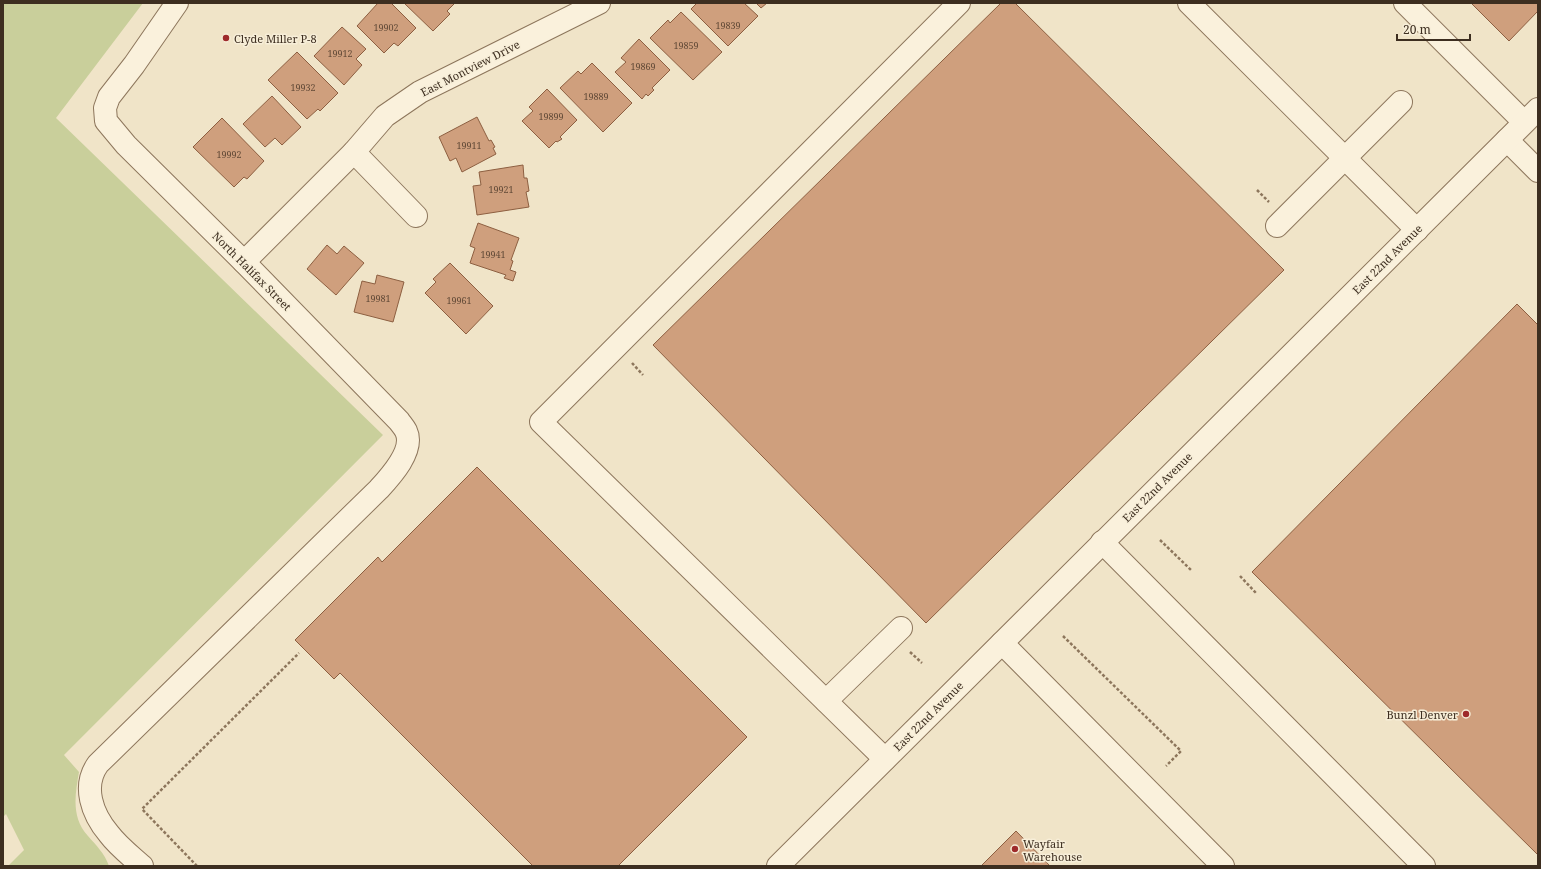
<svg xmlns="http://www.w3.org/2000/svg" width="1541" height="869" font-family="'Noto Serif',serif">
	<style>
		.green { fill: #c9cf9b }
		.building { fill: #cf9f7d; stroke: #8d5f41 }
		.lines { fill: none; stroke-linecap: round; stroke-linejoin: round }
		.minor-casing { stroke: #8d765c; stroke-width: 24 }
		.path { stroke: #8d765c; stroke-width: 2.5; stroke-dasharray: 3 2; stroke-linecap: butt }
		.minor { stroke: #faf1dc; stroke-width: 22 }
		.poi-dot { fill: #9e2a2b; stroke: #f7eed8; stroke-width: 1.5 }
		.labels { text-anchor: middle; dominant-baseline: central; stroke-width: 3; stroke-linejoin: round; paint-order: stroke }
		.number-label { font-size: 9px; fill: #624a37 }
		.poi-label { font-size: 11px; fill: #3d2e20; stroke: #f7eed8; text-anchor: start }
		.street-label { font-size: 11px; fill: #3d2e20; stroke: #f7eed8 }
	</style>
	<rect width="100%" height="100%" fill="#f0e4c8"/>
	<path class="green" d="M3,3H143L56,118L383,435L64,755L79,772C75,795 71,817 88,836C96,845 105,854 109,866H8L24,850L6,814L3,817Z"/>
	<g class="building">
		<polygon points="378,3 391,3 416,28 398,46 394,43 384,53 357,26"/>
		<polygon points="404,3 455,3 447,11 450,14 433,31"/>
		<polygon points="697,3 744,3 758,16 728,46 691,9"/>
		<polygon points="756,3 767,3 761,8"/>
		<polygon points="1001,3 1015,3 1284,270 926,623 653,345"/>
		<polygon points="1471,3 1538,3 1538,11 1509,41"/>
		<polygon points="681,12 722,52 693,80 650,38 668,20 670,23"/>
		<polygon points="342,27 366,49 356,59 362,65 344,85 314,56"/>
		<polygon points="639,39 670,70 652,88 654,90 648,96 646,94 642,99 615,72 626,62 621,58"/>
		<polygon points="297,52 338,93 320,111 318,109 307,119 268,80"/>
		<polygon points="592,63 632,103 603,132 560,88 578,71 581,74"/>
		<polygon points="547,89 577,120 560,137 562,139 557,142 556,141 549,148 522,121 533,111 529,107"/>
		<polygon points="272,96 301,127 282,145 275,138 265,147 243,124"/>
		<polygon points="477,117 489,141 491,140 495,147 493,148 496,154 462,172 456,158 450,161 439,137"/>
		<polygon points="222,118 264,161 247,179 244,177 234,187 193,147"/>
		<polygon points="523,165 524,178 527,178 529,191 526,192 529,207 477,215 473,186 481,185 479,172"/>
		<polygon points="478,223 519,238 511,260 513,261 510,270 516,272 513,281 504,278 506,275 470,263 475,248 470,246"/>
		<polygon points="327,245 337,254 344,246 364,263 336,295 307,269"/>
		<polygon points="450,263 493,306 466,334 425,293 436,282 433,279"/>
		<polygon points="377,275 404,282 393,322 354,312 362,281 375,284"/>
		<polygon points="1517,304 1538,325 1538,855 1252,572"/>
		<polygon points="477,467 747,737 618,866 533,866 340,673 334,679 295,640 378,557 382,562"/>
		<polygon points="1016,831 1050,866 981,866"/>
	</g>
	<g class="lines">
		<defs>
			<g id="minor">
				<polyline points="1189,3 1417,230"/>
				<polyline points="1405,3 1524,122"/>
				<polyline points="1507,140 1538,171"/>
				<polyline points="354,152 416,216"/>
				<polyline points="1277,226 1401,102"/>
				<polyline points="244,262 354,152 385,116 420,92 599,3"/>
				<polyline points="1102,542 1424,866"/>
				<polyline points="1002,643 1223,866"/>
				<polyline points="826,701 901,628"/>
				<polyline points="885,759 541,422 959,3"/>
				<path d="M142,866C131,856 118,846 109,834C92,814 82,786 98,764L379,489C391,476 415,450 406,431C404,427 401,424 399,421L244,262L126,145L106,121L105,108L109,97L134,65L177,3"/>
				<polyline points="778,866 1538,109"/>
			</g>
		</defs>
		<use href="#minor" class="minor-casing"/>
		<g class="path">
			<polyline points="1257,190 1269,202"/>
			<polyline points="632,363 643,375"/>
			<polyline points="1160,540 1191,570"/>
			<polyline points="1240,576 1256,593"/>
			<polyline points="1063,636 1181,751 1166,766"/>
			<polyline points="910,652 922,663"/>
			<polyline points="197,866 142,809 299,653"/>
		</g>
		<use href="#minor" class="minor"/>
	</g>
	<g class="poi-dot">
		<circle cx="226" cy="38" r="4"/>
		<circle cx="1466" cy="714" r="4"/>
		<circle cx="1015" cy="849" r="4"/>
	</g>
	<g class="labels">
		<g class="number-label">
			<text x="728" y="25">19839</text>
			<text x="386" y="27">19902</text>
			<text x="686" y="45">19859</text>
			<text x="340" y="53">19912</text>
			<text x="643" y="66">19869</text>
			<text x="303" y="87">19932</text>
			<text x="596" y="96">19889</text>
			<text x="551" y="116">19899</text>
			<text x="469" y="145">19911</text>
			<text x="229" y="154">19992</text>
			<text x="501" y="189">19921</text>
			<text x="493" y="254">19941</text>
			<text x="378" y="298">19981</text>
			<text x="459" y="300">19961</text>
		</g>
		<g class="poi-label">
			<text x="234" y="38">Clyde Miller P-8</text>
			<text x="1458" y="714" text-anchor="end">Bunzl Denver</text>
			<text x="1023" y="843">Wayfair<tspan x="1023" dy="13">Warehouse</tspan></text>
		</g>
		<g class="street-label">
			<text transform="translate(470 68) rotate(-27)">East Montview Drive</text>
			<text transform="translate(1387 259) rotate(-45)">East 22nd Avenue</text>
			<text transform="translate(252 271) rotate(45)">North Halifax Street</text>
			<text transform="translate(1157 487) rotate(-45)">East 22nd Avenue</text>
			<text transform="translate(928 716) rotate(-45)">East 22nd Avenue</text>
		</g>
	</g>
	<rect width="1541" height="869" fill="none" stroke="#3d2e20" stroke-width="8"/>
	<path d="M1397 34v6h73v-6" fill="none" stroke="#3d2e20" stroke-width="2"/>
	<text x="1403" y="34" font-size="12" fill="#3d2e20" stroke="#f7eed8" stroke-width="3" paint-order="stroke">20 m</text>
</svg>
